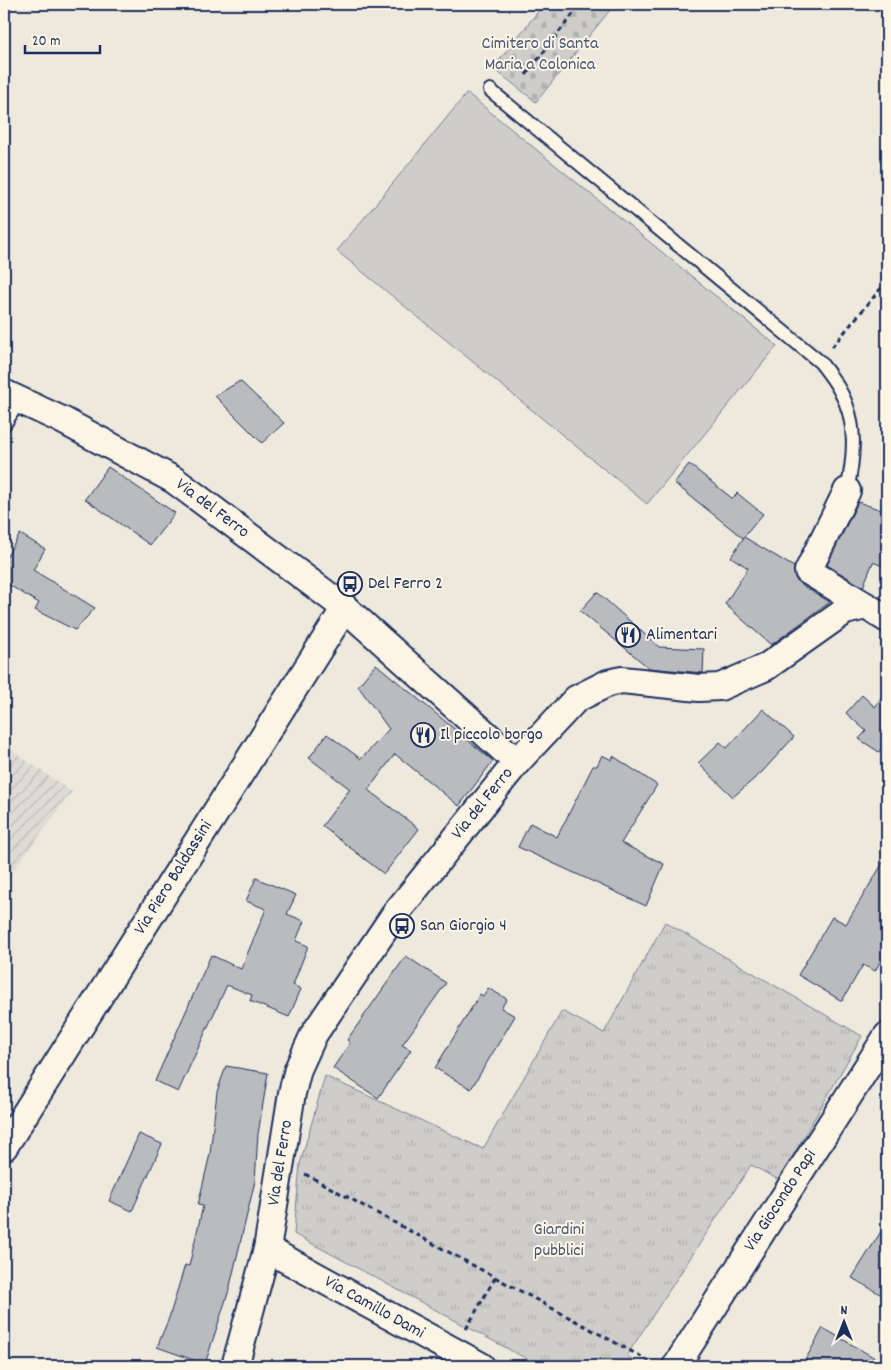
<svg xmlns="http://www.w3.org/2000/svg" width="891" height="1370" font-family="Dekko,sans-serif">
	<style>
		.industrial { fill: url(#industrial-furrows) }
		.cemetery { fill: url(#cemetery-stones); stroke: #757e94 }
		.park { fill: url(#park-tufts); stroke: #757e94 }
		.pitch { fill: #cfcdca; stroke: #757e94 }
		.building { fill: #babbbe; stroke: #1b2f5e }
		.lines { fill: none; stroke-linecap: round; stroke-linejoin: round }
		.lane-casing { stroke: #1b2f5e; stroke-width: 16 }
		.street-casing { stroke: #1b2f5e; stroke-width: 30 }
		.path { stroke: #1b2f5e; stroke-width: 3; stroke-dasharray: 5 4; stroke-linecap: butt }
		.lane { stroke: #fcf5e5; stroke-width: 12 }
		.street { stroke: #fcf5e5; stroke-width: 26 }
		.labels { text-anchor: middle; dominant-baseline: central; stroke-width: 4; stroke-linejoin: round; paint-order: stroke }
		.park-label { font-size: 18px; fill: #485679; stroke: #fcf5e5 }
		.street-label { font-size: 18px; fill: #1b2f5e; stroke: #fcf5e5 }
		.poi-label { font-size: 18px; fill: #1b2f5e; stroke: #fcf5e5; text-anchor: start }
	</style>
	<defs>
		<pattern id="industrial-furrows" width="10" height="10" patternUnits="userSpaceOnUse" patternTransform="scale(1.25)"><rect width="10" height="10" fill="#dedbd4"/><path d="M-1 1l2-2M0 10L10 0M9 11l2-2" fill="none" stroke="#bebcb8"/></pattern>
		<pattern id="cemetery-stones" width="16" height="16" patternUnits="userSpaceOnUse" patternTransform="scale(1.25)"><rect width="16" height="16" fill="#cfcdca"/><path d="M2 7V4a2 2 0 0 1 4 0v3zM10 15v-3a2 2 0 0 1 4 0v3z" fill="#b1b0b0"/></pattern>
		<pattern id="park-tufts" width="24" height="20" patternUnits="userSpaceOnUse" patternTransform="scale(1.25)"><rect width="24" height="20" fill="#cfcdca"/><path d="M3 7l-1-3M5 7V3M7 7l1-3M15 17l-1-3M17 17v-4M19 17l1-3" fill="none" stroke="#b1b0b0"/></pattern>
	</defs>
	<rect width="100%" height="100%" fill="#eee9dd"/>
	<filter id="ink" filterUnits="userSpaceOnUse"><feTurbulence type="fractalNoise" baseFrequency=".02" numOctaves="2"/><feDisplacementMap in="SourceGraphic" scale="10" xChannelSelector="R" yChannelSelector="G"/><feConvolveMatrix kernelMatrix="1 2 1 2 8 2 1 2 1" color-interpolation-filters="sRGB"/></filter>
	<g filter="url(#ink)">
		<polygon class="industrial" points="4,745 72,792 4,883"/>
		<polygon class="cemetery" points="544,4 602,4 610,10 536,102 493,68"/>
		<polygon class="park" points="665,922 862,1036 779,1180 751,1165 627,1355 639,1366 540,1366 294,1234 300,1164 325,1076 483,1149 562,1011 604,1033"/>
		<polygon class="pitch" points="467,93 777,346 647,504 337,251"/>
		<g class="building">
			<polygon points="240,381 284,423 262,443 215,396"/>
			<polygon points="689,464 733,499 737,493 763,514 743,538 674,483"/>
			<polygon points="108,467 175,513 150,545 85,499"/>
			<polygon points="858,502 887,512 887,568 873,562 863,587 827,565"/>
			<polygon points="20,534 45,549 33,570 95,608 75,630 35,610 39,603 4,582 4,561"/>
			<polygon points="744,537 794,567 795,578 800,584 830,602 771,645 725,604 748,568 731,557"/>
			<polygon points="597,592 659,647 704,649 703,673 649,668 580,611"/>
			<polygon points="376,664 493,761 459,806 395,754 368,790 419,829 384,874 322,826 350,789 309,758 327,734 361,759 389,729 358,686"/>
			<polygon points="887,688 887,750 883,746 879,752 859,739 866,731 846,713 862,695 875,707"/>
			<polygon points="763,709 794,737 762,772 733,797 698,763 720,742 727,748"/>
			<polygon points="602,755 612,760 613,756 657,785 621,843 664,864 646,906 518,847 530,823 557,837 593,766 597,766"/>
			<polygon points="887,856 887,949 875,971 863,965 842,1001 798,975 832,917 846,924"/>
			<polygon points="256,878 296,895 287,914 304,921 296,941 308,946 293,985 301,989 289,1017 250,1001 252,995 227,985 178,1092 155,1081 211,955 241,969 266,909 246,901"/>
			<polygon points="406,956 446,983 402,1045 411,1050 378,1098 333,1068 350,1043 347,1040"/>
			<polygon points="488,988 507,999 501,1008 515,1016 471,1089 435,1068 480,994 483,996"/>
			<polygon points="226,1066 268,1073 258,1134 255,1181 229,1290 205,1364 157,1347 169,1318 185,1265 189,1266 203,1206 198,1205 210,1154 217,1092"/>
			<polygon points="139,1134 162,1144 132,1211 109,1201"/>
			<polygon points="887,1222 887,1298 852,1278"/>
			<polygon points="823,1328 887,1365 887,1366 802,1366"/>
		</g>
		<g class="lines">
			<defs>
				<g id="lane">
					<path d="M490,90L820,362C827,371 835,381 840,391C858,422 854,458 847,491"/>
					<polyline points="4,425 20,400"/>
				</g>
				<g id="street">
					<polyline points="4,393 62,420 174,480 345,608 517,762"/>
					<polyline points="847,491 808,571 866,606"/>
					<polyline points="4,1147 345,608"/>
					<polyline points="267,1249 481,1366"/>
					<polyline points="235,1366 267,1249 292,1093 298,1069 314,1034 395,914 517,762 576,699 608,683 622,680 699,688 720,687 766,667 845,611 866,606 887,619"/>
					<polyline points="676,1366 887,1036"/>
				</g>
			</defs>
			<use href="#lane" class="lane-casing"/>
			<use href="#street" class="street-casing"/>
			<g class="path">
				<polyline points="526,75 573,14"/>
				<polyline points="832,347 887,281"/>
				<polyline points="305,1174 651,1362"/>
				<polyline points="466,1329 495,1278"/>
			</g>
			<use href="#lane" class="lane"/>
			<use href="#street" class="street"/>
		</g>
	</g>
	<defs>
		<symbol id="bus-ring" viewBox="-11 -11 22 22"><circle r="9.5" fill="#fcf5e5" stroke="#1b2f5e" stroke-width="1.5"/><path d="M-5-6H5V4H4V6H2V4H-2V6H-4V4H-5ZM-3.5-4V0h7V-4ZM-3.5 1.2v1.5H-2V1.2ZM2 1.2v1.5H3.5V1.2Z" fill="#1b2f5e"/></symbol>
		<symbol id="restaurant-ring" viewBox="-11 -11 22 22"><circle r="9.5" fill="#fcf5e5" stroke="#1b2f5e" stroke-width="1.5"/><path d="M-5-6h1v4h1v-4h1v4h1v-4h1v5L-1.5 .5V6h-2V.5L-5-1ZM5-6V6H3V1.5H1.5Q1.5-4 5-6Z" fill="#1b2f5e"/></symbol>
	</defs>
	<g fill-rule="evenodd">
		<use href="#bus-ring" x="336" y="570" width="28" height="28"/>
		<use href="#restaurant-ring" x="614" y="621" width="28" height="28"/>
		<use href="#restaurant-ring" x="409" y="721" width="28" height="28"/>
		<use href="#bus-ring" x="388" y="912" width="28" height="28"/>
	</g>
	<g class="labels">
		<g class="park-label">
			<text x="540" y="44">Cimitero di Santa<tspan x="540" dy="21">Maria a Colonica</tspan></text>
			<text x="559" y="1230">Giardini<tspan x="559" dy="21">pubblici</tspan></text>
		</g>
		<g class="street-label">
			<text transform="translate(212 509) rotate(37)">Via del Ferro</text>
			<text transform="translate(483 804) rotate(-51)">Via del Ferro</text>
			<text transform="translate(174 878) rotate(-58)">Via Piero Baldassini</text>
			<text transform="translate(281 1163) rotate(-81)">Via del Ferro</text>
			<text transform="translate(781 1201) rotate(-57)">Via Giocondo Papi</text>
			<text transform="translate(374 1308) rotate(29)">Via Camillo Dami</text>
		</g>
		<g class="poi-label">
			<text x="368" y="584">Del Ferro 2</text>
			<text x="646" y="635">Alimentari</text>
			<text x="440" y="735">Il piccolo borgo</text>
			<text x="420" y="926">San Giorgio 4</text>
		</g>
	</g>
	<rect width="891" height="1370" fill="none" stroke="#fcf5e5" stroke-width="20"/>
	<rect x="10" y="10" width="871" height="1350" fill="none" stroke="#1b2f5e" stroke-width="2" filter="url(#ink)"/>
	<g transform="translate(844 1322)" stroke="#fcf5e5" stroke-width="4" paint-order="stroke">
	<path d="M0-4L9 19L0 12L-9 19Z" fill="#1b2f5e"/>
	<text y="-8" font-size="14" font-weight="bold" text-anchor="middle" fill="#1b2f5e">N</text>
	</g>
	<path d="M25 45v8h75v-8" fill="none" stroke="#1b2f5e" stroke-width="2.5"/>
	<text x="32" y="45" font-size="15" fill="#1b2f5e" stroke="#fcf5e5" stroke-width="4" paint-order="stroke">20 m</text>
</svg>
